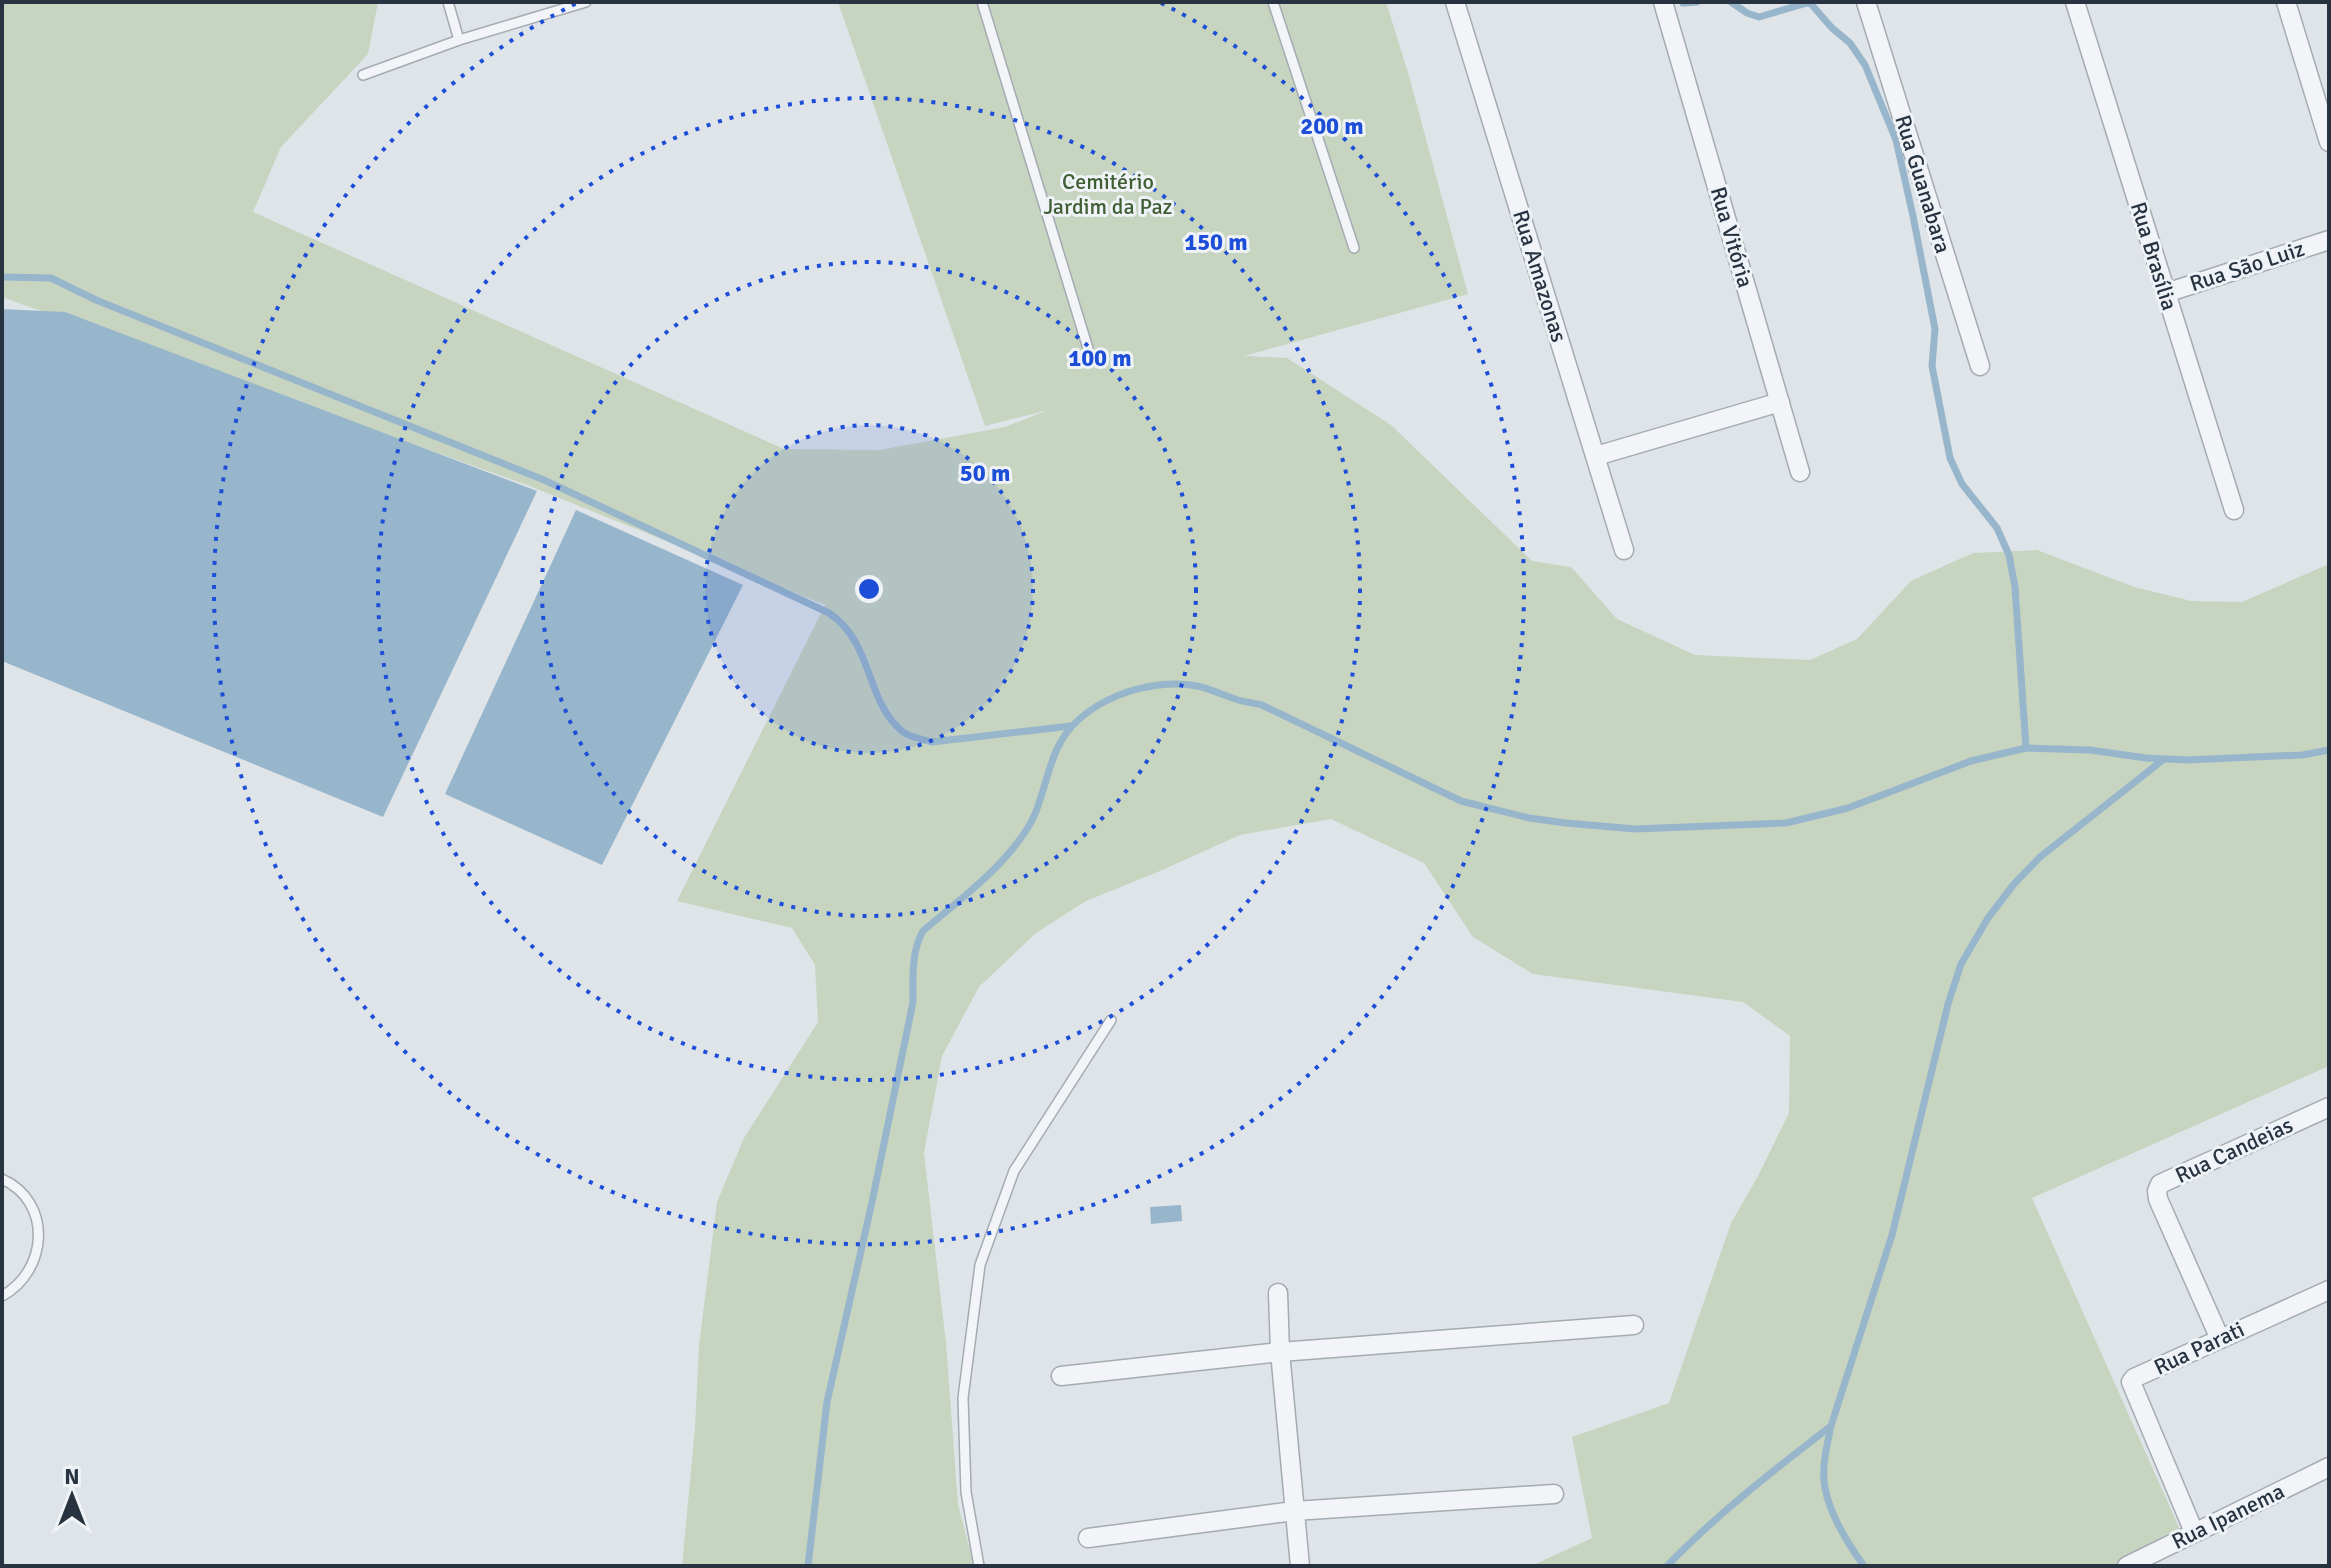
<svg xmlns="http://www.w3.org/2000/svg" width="2331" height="1568" font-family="Signika,sans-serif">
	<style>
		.green { fill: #c7d4c0 }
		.water { fill: #98b6cb }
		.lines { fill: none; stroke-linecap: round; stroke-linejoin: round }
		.stream { stroke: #98b6cb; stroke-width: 7 }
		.service-casing { stroke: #a4abb3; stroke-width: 12 }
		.minor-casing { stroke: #a4abb3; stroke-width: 21 }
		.service { stroke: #f2f4f7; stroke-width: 9 }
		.minor { stroke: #f2f4f7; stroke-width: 18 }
		.ring { fill: none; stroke: #1d4ed8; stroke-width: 4; stroke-dasharray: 4 8 }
		.labels { text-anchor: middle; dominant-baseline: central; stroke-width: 6; stroke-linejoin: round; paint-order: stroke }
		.park-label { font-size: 22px; fill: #405e33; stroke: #eff3f7 }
		.street-label { font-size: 22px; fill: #273341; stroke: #eff3f7 }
		.centre { fill: #1d4ed8; stroke: #eff3f7; stroke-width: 4 }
		.ring-label { font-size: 24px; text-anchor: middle; font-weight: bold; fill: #1d4ed8; stroke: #eff3f7; stroke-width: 6; stroke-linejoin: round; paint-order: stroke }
	</style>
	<rect width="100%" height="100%" fill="#dfe4e9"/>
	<polygon class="green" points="2,2 378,2 368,54 281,147 253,212 784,449 879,450 1005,427 1048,410 985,426 838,2 1386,2 1409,76 1468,294 1244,356 1287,358 1391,425 1532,561 1571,567 1617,619 1695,655 1810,660 1857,639 1911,581 1973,553 2037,550 2134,587 2191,601 2242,602 2329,564 2329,1066 2032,1198 2181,1532 2115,1566 1531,1566 1592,1538 1572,1437 1669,1403 1731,1223 1758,1176 1789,1113 1790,1036 1743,1002 1533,974 1473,937 1424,863 1331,819 1240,835 1160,871 1086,901 1036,933 979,987 942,1056 924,1153 946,1343 958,1504 974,1566 682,1566 695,1428 699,1345 717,1202 744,1138 818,1022 815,965 792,928 677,901 825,605 527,485 2,297"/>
	<g class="water">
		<polygon points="2,309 65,312 537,491 383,817 2,661"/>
		<polygon points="576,510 743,585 602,865 445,794"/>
		<polygon points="1181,1205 1182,1221 1151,1224 1150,1207"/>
	</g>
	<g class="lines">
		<g class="stream">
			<polyline points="1731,2 1747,13 1759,17 1807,3 1811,4 1832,28 1850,43 1865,65 1896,140 1913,216 1935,329 1932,366 1950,458 1962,484 1997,528 2009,555 2015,587 2026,748"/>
			<polyline points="1683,3 1697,2"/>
			<path d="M2,277L51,278L96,300L544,480L829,613C874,643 865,702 903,732C911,738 923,739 932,742L1071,726"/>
			<path d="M808,1566L827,1402L872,1202L913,1002C913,980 911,951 923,931C959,900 1001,870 1027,829C1042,806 1045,775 1057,749C1079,701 1147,677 1197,686C1212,689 1224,696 1238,700C1245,702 1254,703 1262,705L1461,801L1529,818L1566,823L1635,829L1786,823L1848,808L1971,761L2026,748L2090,750L2146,758L2187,760L2302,755L2329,750"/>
			<path d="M1667,1566C1717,1514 1774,1470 1831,1426"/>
			<path d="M1864,1566C1848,1544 1830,1515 1825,1488C1821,1468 1827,1446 1831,1426L1892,1235L1948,1004L1961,964L1988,918L2014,884L2040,857L2164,759"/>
		</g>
		<defs>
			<g id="service">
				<polyline points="448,2 459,40"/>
				<polyline points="982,2 1090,355"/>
				<polyline points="1273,2 1354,248"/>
				<polyline points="363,75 459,40 586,2"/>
				<path d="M2,1179C53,1202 48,1271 2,1296"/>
				<polyline points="979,1566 966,1492 963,1398 980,1265 1014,1171 1111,1020"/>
			</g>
			<g id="minor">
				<polyline points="1455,2 1624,550"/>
				<polyline points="1663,2 1800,472"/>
				<polyline points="1866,2 1980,366"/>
				<polyline points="2075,2 2234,510"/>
				<polyline points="2286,2 2329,142"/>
				<polyline points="2166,293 2329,240"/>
				<polyline points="1596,456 1780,402"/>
				<polyline points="1278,1293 1280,1352 1300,1566"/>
				<polyline points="2220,1339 2158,1199 2157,1191 2160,1184 2329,1107"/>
				<polyline points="1061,1376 1280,1352 1634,1325"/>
				<polyline points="2194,1532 2131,1382 2134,1378 2329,1290"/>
				<polyline points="1088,1538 1294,1511 1554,1494"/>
				<polyline points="2127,1566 2329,1467"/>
			</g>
		</defs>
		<use href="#service" class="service-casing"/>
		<use href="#minor" class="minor-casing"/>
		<use href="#service" class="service"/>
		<use href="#minor" class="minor"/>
	</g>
	<circle cx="869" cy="589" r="164" fill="#1d4ed8" fill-opacity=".12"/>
	<g class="ring">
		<circle cx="869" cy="589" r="164"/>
		<circle cx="869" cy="589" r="327"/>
		<circle cx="869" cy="589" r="491"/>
		<path d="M1161 3A655 655 0 1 1 577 3"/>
	</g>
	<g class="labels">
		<g class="park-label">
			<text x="1108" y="181">Cemitério<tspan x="1108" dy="25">Jardim da Paz</tspan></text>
		</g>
		<g class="street-label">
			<text transform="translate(1923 184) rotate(73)">Rua Guanabara</text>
			<text transform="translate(1732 237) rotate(74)">Rua Vitória</text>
			<text transform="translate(2154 256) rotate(73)">Rua Brasília</text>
			<text transform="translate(2247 266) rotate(-18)">Rua São Luiz</text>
			<text transform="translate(1540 276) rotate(73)">Rua Amazonas</text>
			<text transform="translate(2234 1150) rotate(-25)">Rua Candeias</text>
			<text transform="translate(2199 1348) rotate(-25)">Rua Parati</text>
			<text transform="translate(2228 1516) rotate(-26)">Rua Ipanema</text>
		</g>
	</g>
	<circle cx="869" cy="589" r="12" class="centre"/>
	<g class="ring-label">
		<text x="1332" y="134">200 m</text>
		<text x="1216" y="250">150 m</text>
		<text x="1100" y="366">100 m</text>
		<text x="985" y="481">50 m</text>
	</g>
	<rect width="2331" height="1568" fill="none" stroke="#273341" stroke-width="8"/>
	<g transform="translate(72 1496)" stroke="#eff3f7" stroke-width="6" paint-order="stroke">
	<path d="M0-6L14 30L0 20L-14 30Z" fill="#273341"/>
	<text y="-12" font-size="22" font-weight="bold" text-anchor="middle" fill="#273341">N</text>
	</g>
</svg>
